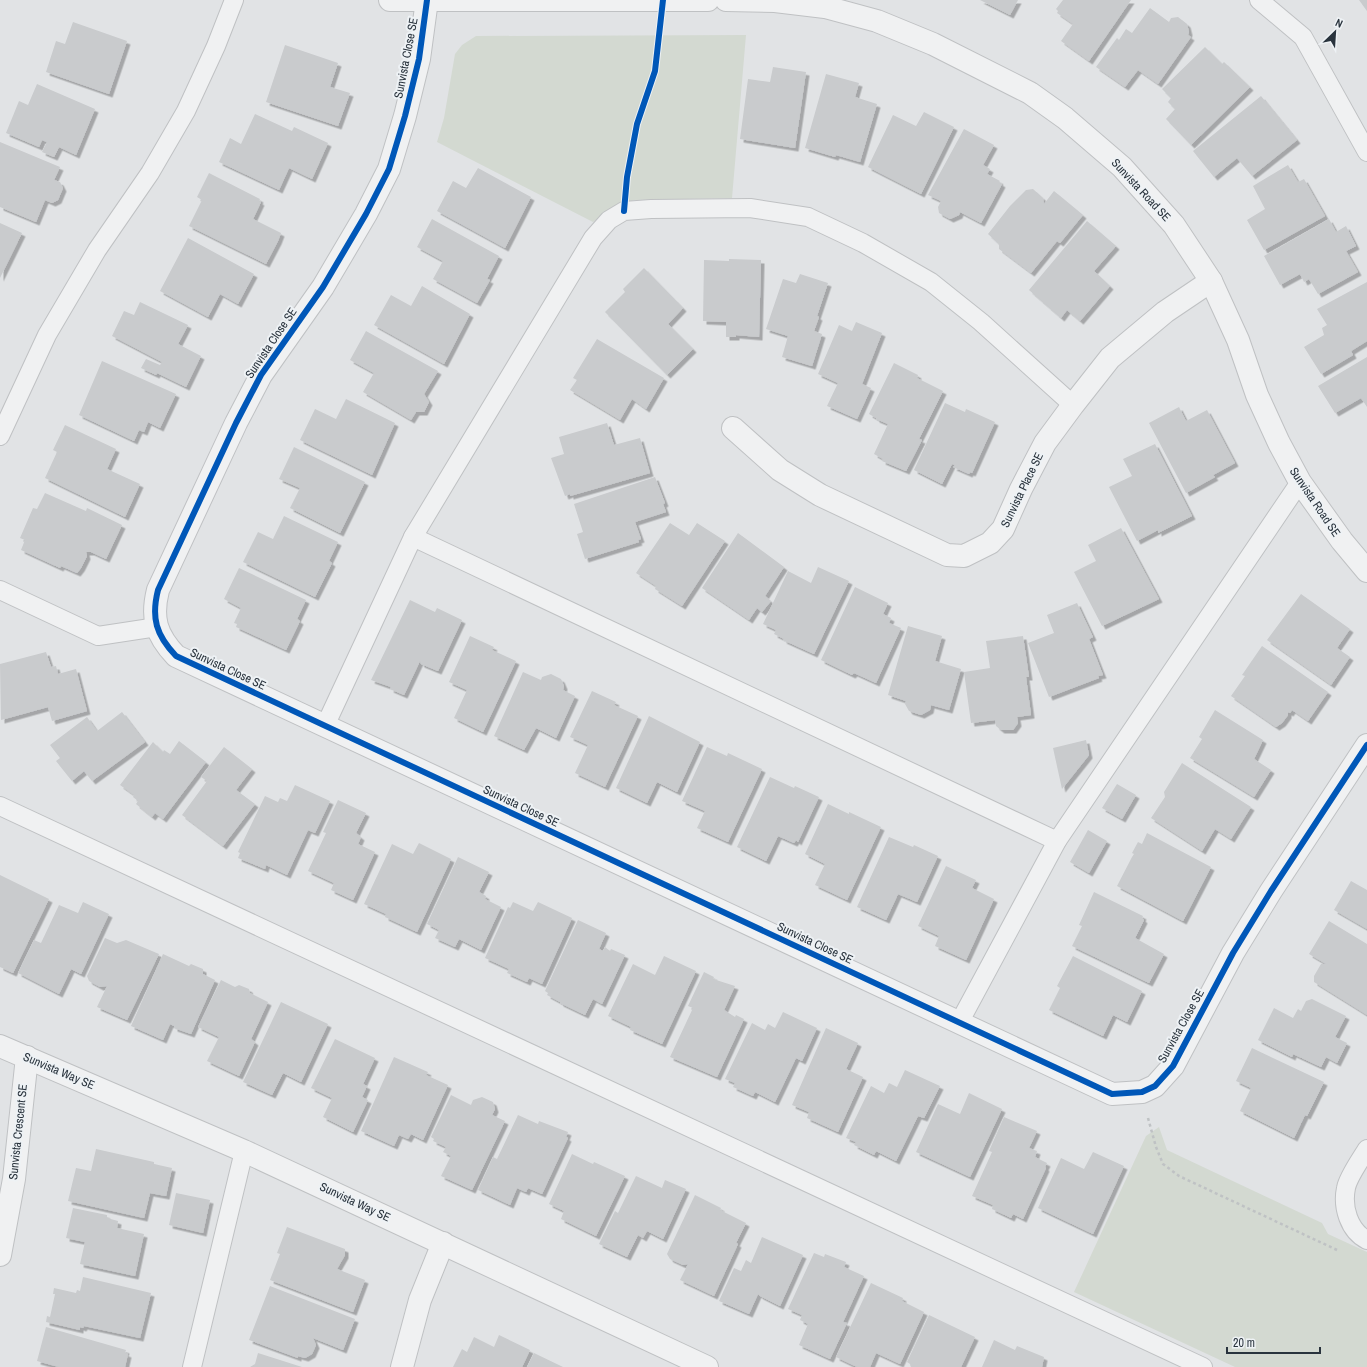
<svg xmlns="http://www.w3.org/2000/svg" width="1367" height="1367" font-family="'Archivo Narrow',sans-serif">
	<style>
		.green { fill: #d3d9d1 }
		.building { fill: #c9cbcd; filter: url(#shadow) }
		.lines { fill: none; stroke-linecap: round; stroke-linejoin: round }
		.service-casing { stroke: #bfc1c3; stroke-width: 20 }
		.minor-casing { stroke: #bfc1c3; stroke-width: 24 }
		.path { stroke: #bfc2c4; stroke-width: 2.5; stroke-dasharray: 3 3; stroke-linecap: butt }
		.service { stroke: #f0f1f2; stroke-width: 18 }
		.minor { stroke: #f0f1f2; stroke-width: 22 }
		.cycleway-casing { stroke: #eef2f5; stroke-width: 8 }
		.cycleway { stroke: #0057b8; stroke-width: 6 }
		.labels { text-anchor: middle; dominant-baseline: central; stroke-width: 4; stroke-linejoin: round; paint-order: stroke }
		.street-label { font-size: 12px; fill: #29333d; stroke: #eef2f5 }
	</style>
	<defs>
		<filter id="shadow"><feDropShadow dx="3.5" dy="3.5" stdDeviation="0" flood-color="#0004"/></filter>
	</defs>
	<rect width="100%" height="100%" fill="#e1e3e5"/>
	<g class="green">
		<polygon points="746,35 732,198 634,200 613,209 593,222 437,142 444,118 455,54 462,45 476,36"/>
		<polygon points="1159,1127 1167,1150 1322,1223 1328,1234 1367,1252 1367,1367 1235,1367 1074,1292 1146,1136"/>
	</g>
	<g class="building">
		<polygon points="980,0 1018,0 1010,15"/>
		<polygon points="1063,0 1131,0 1089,61 1061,41 1073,24 1057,13 1058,11 1056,9"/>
		<polygon points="1359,0 1367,0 1367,11"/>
		<polygon points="1150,8 1169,22 1171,18 1178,17 1187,24 1189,32 1188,35 1191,37 1158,84 1138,70 1125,87 1096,67 1117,38 1119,40 1126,29 1132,33"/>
		<polygon points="73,22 127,41 109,94 46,72 56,41 65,44"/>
		<polygon points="285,45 338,63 330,87 350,93 338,126 266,102"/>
		<polygon points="1205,47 1222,64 1224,62 1250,87 1191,145 1166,119 1175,109 1168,102 1171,98 1162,89"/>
		<polygon points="773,67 806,72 795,148 740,139 748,79 770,82"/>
		<polygon points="826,74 859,83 855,97 877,104 860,162 836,155 835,157 805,148"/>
		<polygon points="37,84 95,109 76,155 59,147 54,157 42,152 47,142 42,140 39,147 6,133 19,101 28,105"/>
		<polygon points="1261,96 1297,140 1252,176 1237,158 1214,177 1193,151"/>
		<polygon points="924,112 954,127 921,194 868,167 893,115 916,126"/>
		<polygon points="255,114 292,131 294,127 328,143 312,179 289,168 279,190 219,162 230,138 241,144"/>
		<polygon points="964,129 994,145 983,165 990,169 987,174 1000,181 999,182 1002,184 981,223 960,212 959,215 950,219 939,213 938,207 941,201 928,195"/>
		<polygon points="0,142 60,167 54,180 60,182 63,188 58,200 52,203 45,200 36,222 0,207"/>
		<polygon points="1288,165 1298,182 1304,179 1325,216 1264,250 1247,220 1265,209 1253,186"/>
		<polygon points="478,168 531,197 505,248 437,211 453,181 466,188"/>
		<polygon points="209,173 260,199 259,201 261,202 253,219 281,233 278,241 266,264 189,226 202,200 197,197"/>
		<polygon points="1033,189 1043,198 1044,204 1054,191 1083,215 1060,243 1057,241 1031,273 999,249 999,244 988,234 1010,206 1026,190"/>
		<polygon points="432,219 499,256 487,279 490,280 477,303 433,279 443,261 417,247"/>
		<polygon points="1329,219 1336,232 1346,226 1356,246 1346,251 1358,272 1318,294 1309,279 1304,282 1300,274 1280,285 1264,256"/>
		<polygon points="1087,221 1116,246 1094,271 1110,286 1080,321 1067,310 1061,318 1029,290"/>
		<polygon points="0,223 22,233 0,278"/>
		<polygon points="188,238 254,274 238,304 220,294 208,317 160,291"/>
		<polygon points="729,259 761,260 759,337 736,335 736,337 726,337 726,322 703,321 704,260 729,261"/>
		<polygon points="644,268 683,308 668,324 693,349 667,375 605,312 625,292 623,289"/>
		<polygon points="800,274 828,283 817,316 819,317 814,331 822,334 812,366 782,357 788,336 766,329 783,279 796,283"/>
		<polygon points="1367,282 1367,341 1351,351 1353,355 1321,374 1304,347 1324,335 1322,328 1327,325 1317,309"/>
		<polygon points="422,286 470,314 444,364 374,325 391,295 411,306"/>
		<polygon points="140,302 188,325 178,344 201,356 186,387 157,373 156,375 141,368 146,359 160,365 162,362 112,336 124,311 134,315"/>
		<polygon points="856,322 882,333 862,384 871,388 857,419 827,406 838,383 818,374 839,325 852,331"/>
		<polygon points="366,331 438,371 424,394 429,402 424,412 416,412 411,420 363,392 374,373 350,360"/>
		<polygon points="597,339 664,378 646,409 632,399 620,420 570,390 577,380 573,378"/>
		<polygon points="1367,357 1367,407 1361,398 1335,413 1318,386"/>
		<polygon points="102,361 176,394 160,428 148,422 144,432 139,430 134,441 79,415"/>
		<polygon points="894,363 918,375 917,378 943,391 919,439 922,440 906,471 882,461 883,459 874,454 888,424 876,419 876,418 869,414"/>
		<polygon points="346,399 395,423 372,475 300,440 315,409 336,419"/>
		<polygon points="945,403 965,412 966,409 995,422 972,473 970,472 969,474 953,467 955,465 952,464 942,484 914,470"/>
		<polygon points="1179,407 1186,421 1207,410 1235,463 1213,475 1215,477 1186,493 1149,423"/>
		<polygon points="607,423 614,445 640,438 650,473 570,496 570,494 565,496 551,458 564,454 559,437"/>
		<polygon points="65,425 116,449 107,469 140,484 125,517 45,478 57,452 53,450"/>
		<polygon points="1155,444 1192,516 1158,533 1158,530 1137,541 1109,487 1132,476 1123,459"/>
		<polygon points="294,447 365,482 340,533 290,508 300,488 279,479"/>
		<polygon points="655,477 665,503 663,504 666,512 635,522 641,539 638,540 639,542 585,559 577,534 583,532 574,504"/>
		<polygon points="45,493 86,511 87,508 122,525 106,559 91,552 86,552 87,556 81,568 77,573 61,566 60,568 21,550 25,540 20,538 33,508 37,509"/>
		<polygon points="284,516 338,542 329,561 332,563 315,597 243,562 258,532 273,539"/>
		<polygon points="670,523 689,535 697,523 725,541 682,606 655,589 656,586 636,573"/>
		<polygon points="1121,528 1159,599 1102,626 1074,572 1096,561 1088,545"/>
		<polygon points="738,533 784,567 765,596 771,601 762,612 757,608 749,620 702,588"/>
		<polygon points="818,567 849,581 814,654 783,640 784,639 774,634 776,630 763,624 788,571 811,583"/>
		<polygon points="239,568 306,600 297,619 300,621 286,650 236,627 237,624 234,623 241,608 224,599"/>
		<polygon points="855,587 888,603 883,614 891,618 889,623 901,628 876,683 854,673 852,675 821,660"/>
		<polygon points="1301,594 1350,629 1337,648 1350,657 1331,685 1267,640"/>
		<polygon points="410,600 435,612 437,608 462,620 438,671 421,664 420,661 404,695 390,689 391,687 371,680"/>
		<polygon points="1077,603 1093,637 1089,639 1103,675 1098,676 1099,678 1049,697 1028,643 1054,633 1047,615"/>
		<polygon points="908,626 942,636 935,661 961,669 949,710 931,705 930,710 921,715 909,711 905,704 906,701 888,695"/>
		<polygon points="470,636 494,647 492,650 516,661 483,732 454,718 467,690 449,682"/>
		<polygon points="1023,636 1029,677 1026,677 1031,715 1017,717 1018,723 1013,730 1001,730 996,726 995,720 971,723 964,672 990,668 986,641"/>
		<polygon points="1262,646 1328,692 1308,721 1292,710 1290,713 1288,712 1288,715 1282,723 1276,727 1231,696 1245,676 1242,675"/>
		<polygon points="46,652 51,667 56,666 58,674 76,669 87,711 52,721 48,707 1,720 0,664"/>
		<polygon points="523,672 541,680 542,677 551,674 561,679 564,686 563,690 575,696 556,738 536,728 524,750 494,736"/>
		<polygon points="592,691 616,702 614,705 638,716 605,787 575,773 588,745 570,737"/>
		<polygon points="1215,710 1263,740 1254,759 1271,770 1254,797 1190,758 1202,739 1199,737"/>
		<polygon points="122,712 145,742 92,781 84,771 72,781 56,761 60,758 50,745 87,717 97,731"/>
		<polygon points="649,716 700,742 677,792 657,782 647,803 616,788"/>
		<polygon points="1086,740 1089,755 1062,789 1053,748"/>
		<polygon points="179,741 206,762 163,819 155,813 152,817 136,804 138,801 133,797 134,795 120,785 153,742 163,752 164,750 170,754"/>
		<polygon points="224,747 252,769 236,790 255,804 223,846 182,815 207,781 201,777"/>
		<polygon points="707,747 727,756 728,753 762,769 728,842 697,828 705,811 682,801"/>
		<polygon points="1182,763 1251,807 1231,839 1215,829 1202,851 1151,818 1165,797 1164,792"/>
		<polygon points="770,777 794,788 795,786 819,797 798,842 796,840 794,843 778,836 766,861 737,847"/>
		<polygon points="1117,784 1136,795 1122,819 1102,808"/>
		<polygon points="295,785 330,801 315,833 308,830 287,875 266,865 265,869 238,858 240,853 238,852 265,796 278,802 280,798 287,801"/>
		<polygon points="338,800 366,813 356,833 361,837 358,844 375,852 353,900 331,890 334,883 308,871 326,833 323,832"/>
		<polygon points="828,804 849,814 849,812 881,827 847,900 815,885 825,864 805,854"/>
		<polygon points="1088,830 1107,841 1089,873 1070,862"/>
		<polygon points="1147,833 1211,867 1183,921 1117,886 1132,857 1134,854 1132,853 1138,842 1142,844"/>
		<polygon points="889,837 913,847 914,845 938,856 917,902 898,894 886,920 857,907"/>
		<polygon points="419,843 451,859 417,932 385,917 386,914 364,904 392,844 413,854"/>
		<polygon points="458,857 489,872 479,892 486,896 485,899 501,907 481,950 459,939 455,947 435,938 439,930 427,924"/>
		<polygon points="946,866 976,880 972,888 994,899 966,960 935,946 939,936 918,926"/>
		<polygon points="0,875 49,899 13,973 0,967"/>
		<polygon points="1351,881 1367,890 1367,929 1334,910"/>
		<polygon points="1094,892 1143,916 1142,918 1144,920 1135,938 1164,954 1149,983 1072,946 1082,926 1079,925"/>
		<polygon points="83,902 109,914 81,974 71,969 59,994 18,973 34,940 41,943 59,905 78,913"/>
		<polygon points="513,902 533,911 538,902 572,918 542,984 529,978 527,982 507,973 509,969 485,958 508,907 510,908"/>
		<polygon points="578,920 606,933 599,949 603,951 605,947 610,951 611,949 625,955 602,1004 593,999 585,1015 560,1003 560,1002 547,995 548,993 545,991"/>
		<polygon points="1329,921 1367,944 1367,1015 1314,982 1314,976 1321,964 1326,964 1309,954"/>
		<polygon points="105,938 117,943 126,940 159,954 127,1020 97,1007 107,986 100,987 89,981 87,976"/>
		<polygon points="163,954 189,966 191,964 203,969 203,974 215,980 191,1034 174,1028 174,1026 170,1024 163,1040 131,1026"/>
		<polygon points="664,956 696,971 662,1044 630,1030 631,1027 608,1016 633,964 655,975"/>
		<polygon points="1073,956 1142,991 1127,1022 1113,1015 1103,1036 1049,1010 1060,988 1057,986"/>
		<polygon points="704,972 714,977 713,979 735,986 724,1010 735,1017 736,1015 744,1019 717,1077 670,1057 693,1008 688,1006"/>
		<polygon points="221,980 235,987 239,985 249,989 250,993 268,1002 251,1039 255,1042 239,1076 207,1061 219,1037 198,1027"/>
		<polygon points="1312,999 1346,1016 1335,1037 1347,1043 1337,1063 1326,1057 1321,1067 1293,1054 1292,1057 1258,1040 1274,1008 1293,1018 1298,1009 1301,1011 1306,1001"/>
		<polygon points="281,1002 328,1024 301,1082 283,1073 272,1095 243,1082"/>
		<polygon points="783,1012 817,1028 802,1061 796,1058 775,1102 755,1092 753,1096 733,1087 735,1083 725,1079 752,1023 765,1030 768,1024 775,1028"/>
		<polygon points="826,1028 858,1043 846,1069 863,1077 838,1132 807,1118 809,1112 792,1105"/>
		<polygon points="335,1039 375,1058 363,1084 367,1086 362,1097 368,1100 353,1132 323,1117 332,1098 311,1088"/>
		<polygon points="1252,1048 1324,1082 1307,1116 1305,1115 1294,1138 1240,1111 1251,1088 1236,1081"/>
		<polygon points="394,1057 428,1072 426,1075 448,1085 423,1140 411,1134 408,1139 399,1135 394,1146 361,1131"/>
		<polygon points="905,1070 940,1086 924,1118 918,1116 896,1161 876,1151 874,1155 854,1145 856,1142 846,1138 871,1086 884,1093 889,1083 897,1087"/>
		<polygon points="969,1093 1002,1109 970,1177 916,1152 938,1104 960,1114"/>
		<polygon points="451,1095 471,1105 473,1100 482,1097 493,1102 495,1109 492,1115 505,1121 472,1190 441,1176 451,1156 443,1152 446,1147 433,1141 434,1139 431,1137"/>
		<polygon points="518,1115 538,1124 539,1121 568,1132 566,1137 568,1138 542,1194 528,1188 526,1192 517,1188 510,1205 478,1190 493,1157 497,1159"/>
		<polygon points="1004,1117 1037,1131 1029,1148 1037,1151 1035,1157 1047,1163 1045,1167 1046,1168 1023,1219 1013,1214 1011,1218 992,1209 993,1205 972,1196 992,1152 989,1151"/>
		<polygon points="96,1149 154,1162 154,1164 172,1168 166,1196 150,1193 144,1218 68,1201 76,1168 91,1171"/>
		<polygon points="1093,1152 1124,1166 1093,1234 1038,1208 1061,1158 1084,1169"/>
		<polygon points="572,1154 593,1164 594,1162 625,1176 596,1236 561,1219 564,1211 549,1204"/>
		<polygon points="636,1176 662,1188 665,1180 686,1189 663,1239 647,1231 643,1238 638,1235 627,1257 599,1244 615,1211 618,1213"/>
		<polygon points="176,1193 210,1200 203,1233 169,1225"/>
		<polygon points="695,1195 721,1208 720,1210 746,1223 736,1243 738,1244 714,1296 680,1280 688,1264 683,1265 670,1259 667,1254"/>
		<polygon points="73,1208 107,1215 107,1218 118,1221 117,1228 144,1234 135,1276 80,1264 85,1242 66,1238"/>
		<polygon points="287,1227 345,1249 345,1255 337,1269 365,1280 353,1312 270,1280 280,1254 277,1253"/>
		<polygon points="762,1237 803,1255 780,1306 760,1296 758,1294 749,1314 719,1301 734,1268 741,1271 746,1260 751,1263"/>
		<polygon points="814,1253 824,1257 825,1254 846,1262 844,1267 864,1276 843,1322 847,1323 830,1359 799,1345 808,1324 800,1320 802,1315 788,1309"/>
		<polygon points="83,1277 151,1293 140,1338 84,1326 83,1328 80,1327 80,1330 46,1322 47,1316 50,1317 55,1294 53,1294 54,1288 76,1293 77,1290 80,1291"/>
		<polygon points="871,1283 903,1298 902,1301 924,1312 900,1364 876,1353 870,1367 857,1367 836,1357"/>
		<polygon points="270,1286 355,1319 343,1350 313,1338 316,1345 312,1354 305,1358 298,1356 298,1358 249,1340"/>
		<polygon points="929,1315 975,1337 961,1367 911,1367 910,1364 907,1362"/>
		<polygon points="46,1327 126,1350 125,1353 128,1354 125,1367 59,1367 37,1361"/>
		<polygon points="499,1335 530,1350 522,1367 453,1367 462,1349 467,1352 474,1337 494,1347"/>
		<polygon points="994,1340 1015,1350 1017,1346 1044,1357 1042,1367 982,1367"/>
		<polygon points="258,1353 302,1367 250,1367 255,1364"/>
		<polygon points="534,1353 563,1367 527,1367"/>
	</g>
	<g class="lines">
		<defs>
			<g id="service">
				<polyline points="1259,0 1303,37 1367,152"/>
				<polyline points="0,436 47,335 97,250 150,173 186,111 216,46 234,0"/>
				<polyline points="413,537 1057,841"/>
				<polyline points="0,590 98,636 157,627"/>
				<polyline points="325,726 413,537 593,238 609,220 624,211 651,209 750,208 808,217 863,243 931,282 981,322 1073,405"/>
				<polyline points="0,806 1203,1367"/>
				<polyline points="959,1023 1057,841 1300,482"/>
				<path d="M1367,1149C1361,1159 1348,1177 1346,1188C1342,1207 1349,1231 1367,1240"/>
				<polyline points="192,1367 244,1151"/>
			</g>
			<g id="minor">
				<polyline points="390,0 708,0"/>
				<path d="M427,0L419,59L405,116L389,169L366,214L323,287L261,375L236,423L158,590C151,618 156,635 176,656L1112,1094L1142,1092L1155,1086L1173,1066L1233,953L1271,891L1367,745"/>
				<polyline points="726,0 775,1 825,7 877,21 933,44 1030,93 1065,118 1122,167 1174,225 1211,281 1238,340 1257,395 1279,443 1300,482 1342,541 1367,571"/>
				<polyline points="733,428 780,470 820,495 947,555 964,556 990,543 1003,529 1021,489 1045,443 1073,405 1110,358 1165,312 1211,281"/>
				<polyline points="0,1046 244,1151 707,1367"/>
				<polyline points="0,1255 14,1179 27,1057"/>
				<polyline points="402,1367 420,1300 443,1243"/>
			</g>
		</defs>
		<use href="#service" class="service-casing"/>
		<use href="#minor" class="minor-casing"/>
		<polyline class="path" points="1148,1118 1156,1147 1163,1164 1179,1176 1337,1250"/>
		<use href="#service" class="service"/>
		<use href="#minor" class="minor"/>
		<defs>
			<g id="cycleway">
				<path d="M427,0L419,59L405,116L389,169L366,214L323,287L261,375L236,423L158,590C151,618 156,635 176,656L1112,1094L1142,1092L1155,1086L1173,1066L1233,953L1271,891L1367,745"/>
				<polyline points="624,211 627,177 637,124 655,71 663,0"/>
			</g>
		</defs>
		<use href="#cycleway" class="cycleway-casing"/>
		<use href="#cycleway" class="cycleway"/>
	</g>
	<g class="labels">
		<g class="street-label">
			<text transform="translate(406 58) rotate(-79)">Sunvista Close SE</text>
			<text transform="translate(1141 190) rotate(47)">Sunvista Road SE</text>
			<text transform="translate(271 343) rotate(-56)">Sunvista Close SE</text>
			<text transform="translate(1022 490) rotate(-64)">Sunvista Place SE</text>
			<text transform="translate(1315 502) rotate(56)">Sunvista Road SE</text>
			<text transform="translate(228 669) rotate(25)">Sunvista Close SE</text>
			<text transform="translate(521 806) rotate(25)">Sunvista Close SE</text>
			<text transform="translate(815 943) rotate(25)">Sunvista Close SE</text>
			<text transform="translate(1181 1026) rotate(-61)">Sunvista Close SE</text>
			<text transform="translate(59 1071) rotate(23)">Sunvista Way SE</text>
			<text transform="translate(18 1132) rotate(-84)">Sunvista Crescent SE</text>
			<text transform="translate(355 1202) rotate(25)">Sunvista Way SE</text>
		</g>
	</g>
	<g transform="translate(1335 32) rotate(25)" stroke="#eef2f5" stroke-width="3" paint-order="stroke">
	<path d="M0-3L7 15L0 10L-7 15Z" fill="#29333d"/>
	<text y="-6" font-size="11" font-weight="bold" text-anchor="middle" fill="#29333d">N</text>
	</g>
	<path d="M1227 1347v6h93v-6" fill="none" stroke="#29333d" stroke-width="2"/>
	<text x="1233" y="1347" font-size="12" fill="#29333d" stroke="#eef2f5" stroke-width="3" paint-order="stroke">20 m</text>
</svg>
